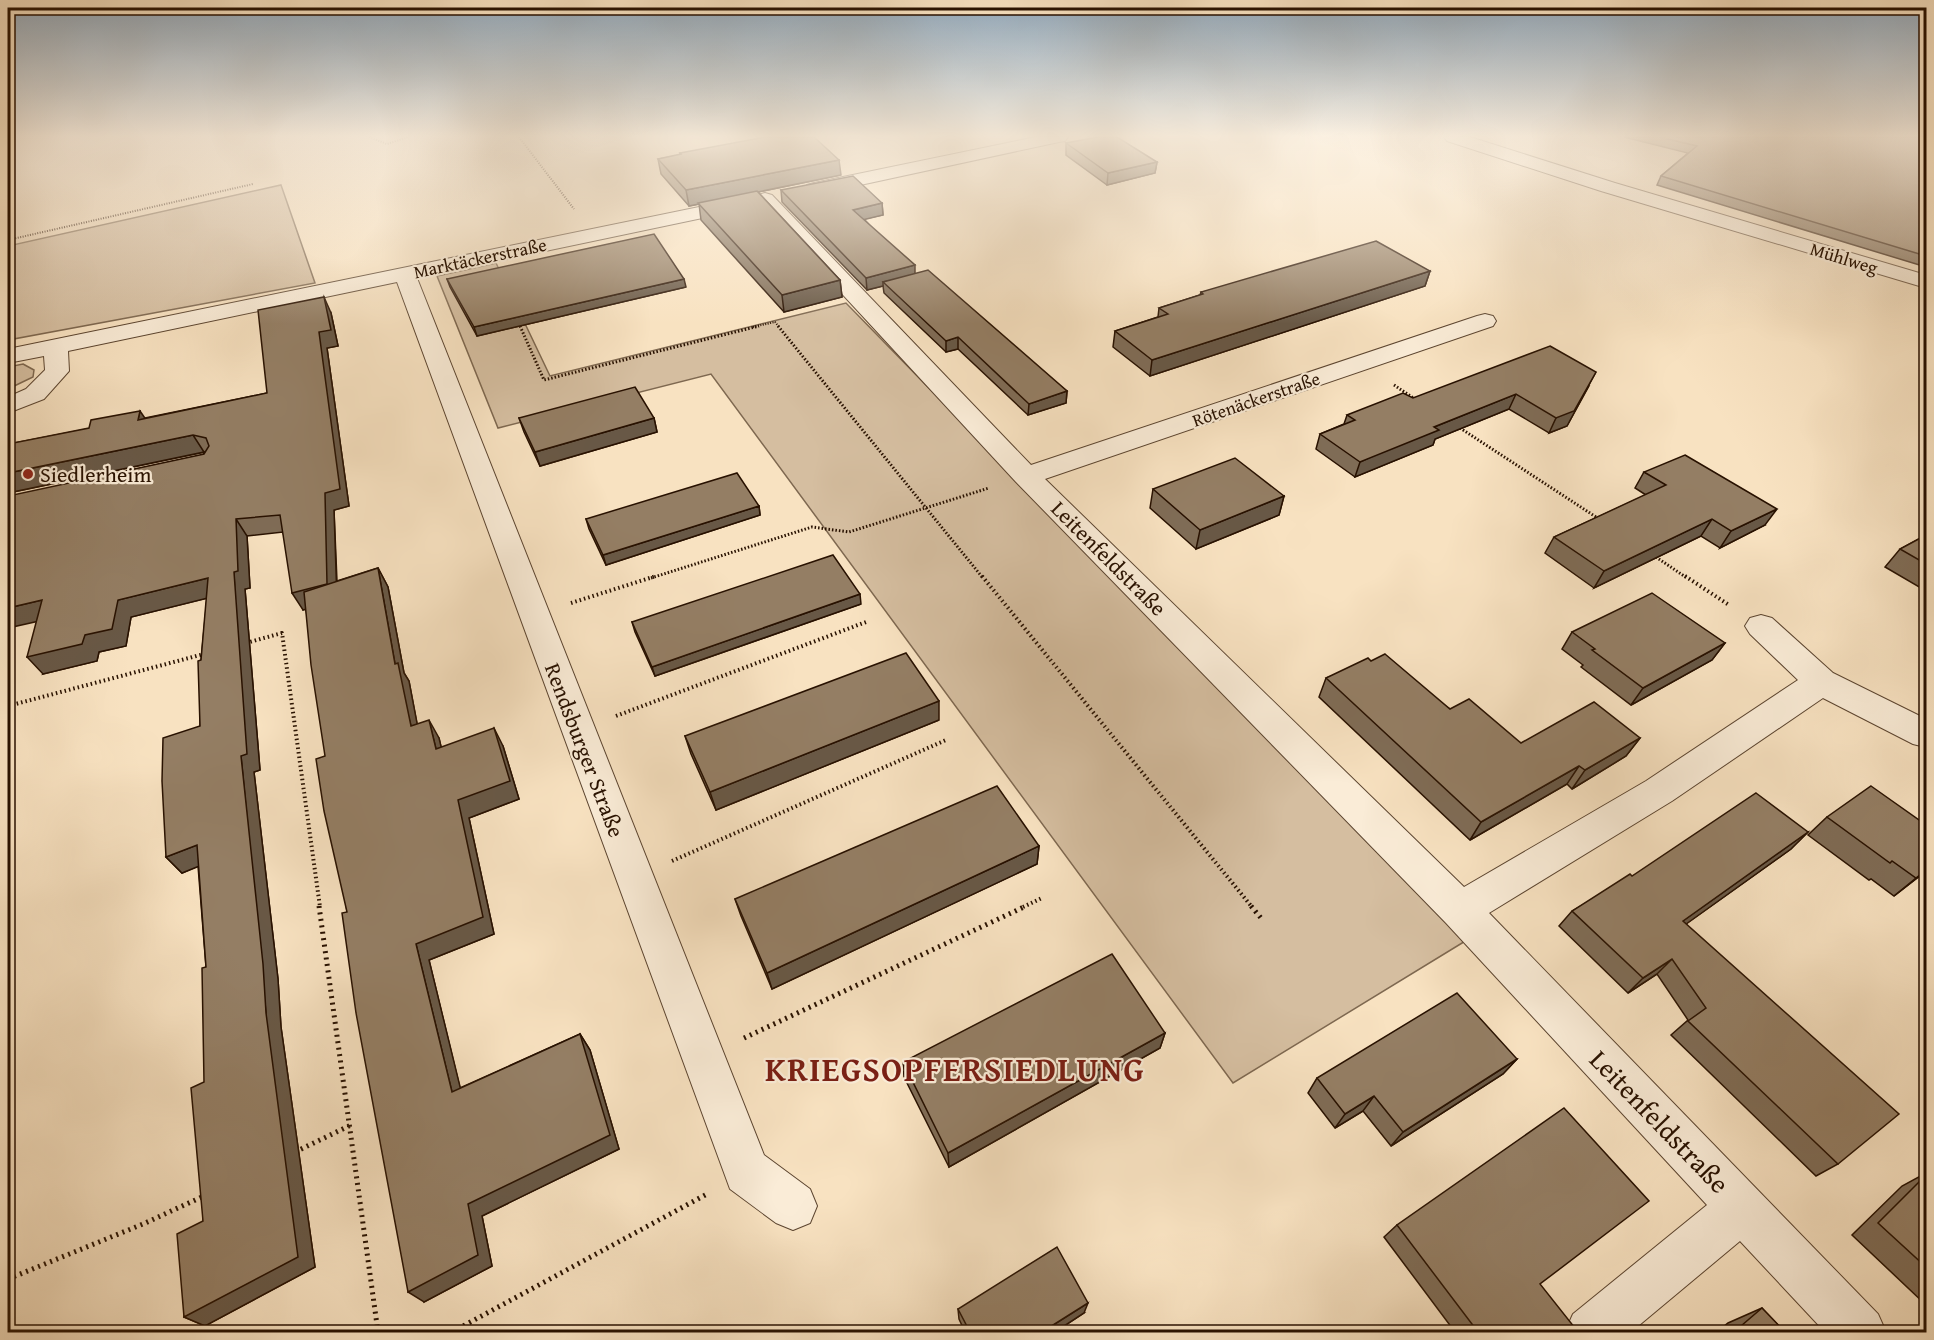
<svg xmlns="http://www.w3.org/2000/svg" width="1934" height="1340" font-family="'Gentium Book Plus',serif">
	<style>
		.green { fill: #d5bea0; stroke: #7e6850; stroke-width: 1.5 }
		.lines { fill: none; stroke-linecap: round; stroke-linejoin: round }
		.minor-casing { stroke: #5c4530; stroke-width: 2 }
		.path-far3 { stroke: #281100; stroke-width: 2; stroke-dasharray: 1 1.5; stroke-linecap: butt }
		.path-far2 { stroke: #281100; stroke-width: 3; stroke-dasharray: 1.5 2; stroke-linecap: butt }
		.path-far1 { stroke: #281100; stroke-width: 4; stroke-dasharray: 1.5 3; stroke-linecap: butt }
		.path { stroke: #281100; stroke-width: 5; stroke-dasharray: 2 4.5; stroke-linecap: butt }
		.minor { fill: #faecd7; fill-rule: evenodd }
		.wall { fill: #7f6c56; stroke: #281100; stroke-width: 1.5 }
		.shaded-wall { fill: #685846; stroke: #281100; stroke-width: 1.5 }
		.building { fill: #947e64; stroke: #281100; stroke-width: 1.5 }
		.poi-dot { fill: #8f2418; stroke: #faecd7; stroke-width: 2 }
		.labels { text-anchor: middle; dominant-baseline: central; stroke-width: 4.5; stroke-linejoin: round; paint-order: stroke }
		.far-street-label { font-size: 18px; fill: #281100; stroke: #faecd7 }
		.poi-label { font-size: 22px; fill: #281100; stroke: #faecd7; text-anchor: start }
		.street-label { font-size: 22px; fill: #281100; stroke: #faecd7 }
		.near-street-label { font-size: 27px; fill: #281100; stroke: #faecd7 }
		.near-district-label { font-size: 33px; font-weight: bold; letter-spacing: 1.5px; fill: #7a1f14; stroke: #faecd7 }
	</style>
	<rect width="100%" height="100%" fill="#f8e2c1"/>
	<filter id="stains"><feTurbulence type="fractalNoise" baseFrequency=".00333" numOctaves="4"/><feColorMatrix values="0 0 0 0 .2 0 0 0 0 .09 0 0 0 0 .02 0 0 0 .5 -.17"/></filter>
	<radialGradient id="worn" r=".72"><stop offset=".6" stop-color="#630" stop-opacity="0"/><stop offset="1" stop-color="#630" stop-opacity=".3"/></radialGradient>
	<g class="green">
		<polygon points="281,185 315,283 8,340 8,246"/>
		<polygon points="496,263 550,376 846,303 1467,940 1233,1083 711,374 498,428 437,276"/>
		<polygon points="23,364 34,370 33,377 8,389 8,367"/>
	</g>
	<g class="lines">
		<defs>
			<g id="minor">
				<polygon points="1036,137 1068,137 1065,141 1059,142 814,195 807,193 805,189 807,185 814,183"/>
				<polygon points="1444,137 1470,137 1615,183 1926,275 1926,288 1601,191 1447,141"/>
				<polygon points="765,193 772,195 1031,465 1477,316 1485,314 1493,316 1496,321 1493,326 1045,479 1464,887 1646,781 1798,680 1750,634 1745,626 1750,618 1761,615 1772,618 1833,673 1926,719 1925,747 1913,744 1823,698 1672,801 1489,913 1878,1314 1886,1332 1825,1332 1740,1241 1631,1332 1565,1332 1573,1314 1707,1205 1446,923 1016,482 758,203 755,199 758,195"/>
				<polygon points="743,198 750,200 753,204 750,208 417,278 764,1155 810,1189 817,1206 810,1223 793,1230 776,1223 730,1189 397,282 68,351 69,371 44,399 8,413 8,397 26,389 45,370 44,356 8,363 8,349"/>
			</g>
		</defs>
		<use href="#minor" class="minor-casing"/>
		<g class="path-far3">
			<polyline points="369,137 387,144 408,137"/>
			<polyline points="519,137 574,209"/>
			<polyline points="8,240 253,184"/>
			<polyline points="518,322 520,327"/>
			<polyline points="753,327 775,322 779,327"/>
		</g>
		<g class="path-far2">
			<polyline points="520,326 544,380 759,326"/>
			<polyline points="778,326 983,578"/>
			<polyline points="1394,385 1418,401"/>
			<polyline points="1457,426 1599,519"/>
			<polyline points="1653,555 1687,578"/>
			<polyline points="651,578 812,527 849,532 989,488"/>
		</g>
		<g class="path-far1">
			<polyline points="982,576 1252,907"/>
			<polyline points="1685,576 1729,605"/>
			<polyline points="571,603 656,576"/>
			<polyline points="246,643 282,633 320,907"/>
			<polyline points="8,706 204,654"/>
			<polyline points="616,716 866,622"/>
			<polyline points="672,861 946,740"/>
			<polyline points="1023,907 1042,898"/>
		</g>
		<g class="path">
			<polyline points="319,906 378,1332"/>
			<polyline points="1251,906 1261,918"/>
			<polyline points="744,1038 1026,906"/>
			<polyline points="295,1152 351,1125"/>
			<polyline points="8,1279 143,1224 204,1196"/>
			<polyline points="452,1332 707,1194"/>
		</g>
		<use href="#minor" class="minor"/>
	</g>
	<g class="wall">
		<polygon points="1624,137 1926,137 1926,267 1657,185 1661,176 1688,153"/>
		<polygon points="1066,143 1157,162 1155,173 1107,185 1066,155"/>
		<polygon points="680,153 841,175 758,192 840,280 842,297 784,312 701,220 699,204 689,206 661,174 658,159 680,155"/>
		<polygon points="781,190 882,203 883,215 864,219 915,274 1067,391 1066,403 1028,415 958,349 946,352 884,293 883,286 867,290 782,202"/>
		<polygon points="1430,271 1425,286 1150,376 1113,347 1115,331 1158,317 1159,308 1200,295 1201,292"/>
		<polygon points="447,279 686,287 477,336 450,287"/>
		<polygon points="331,313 338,346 327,348 349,506 334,510 337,581 378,568 388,587 404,673 409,681 417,724 439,738 441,747 503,746 519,799 469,818 494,934 429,960 460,1088 580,1034 590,1050 619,1149 482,1216 492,1266 424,1302 347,912 306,609 303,610 283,532 247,536 250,588 245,589 260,770 254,772 278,979 281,1027 315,1267 205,1326 184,1317 203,1221 206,967 198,866 182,873 166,857 200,726 201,660 207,598 131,617 126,646 99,652 97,661 43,674 205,452 8,493 8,444 145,418 267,393"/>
		<polygon points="1589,386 1567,426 1549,433 1509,409 1435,439 1433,445 1355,477 1316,449 1320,434 1344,424 1347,415 1413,398"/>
		<polygon points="519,418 654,418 657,432 540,466 524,432"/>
		<polygon points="1644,472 1765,525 1720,548 1701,536 1594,588 1545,553 1554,537 1646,495 1635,488"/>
		<polygon points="1153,489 1284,496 1279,515 1196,549 1150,508"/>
		<polygon points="759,506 760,515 606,565 589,529 586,519"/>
		<polygon points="1926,535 1926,591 1885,567 1900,549"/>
		<polygon points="861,604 655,676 635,632 632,622"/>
		<polygon points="1572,632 1725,643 1712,660 1631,705 1581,667 1583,665 1562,649"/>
		<polygon points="1371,661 1450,709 1521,743 1640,738 1626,756 1572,789 1567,784 1470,840 1319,697 1326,678"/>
		<polygon points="939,720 716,810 691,754 685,736"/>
		<polygon points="1827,817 1926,871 1894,896 1871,879 1869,880 1808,835"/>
		<polygon points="1808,832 1791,849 1686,924 1838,1164 1816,1176 1671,1035 1688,1020 1657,974 1628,993 1559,926 1572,911 1632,876"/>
		<polygon points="1039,846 1037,864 772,989 741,916 735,899"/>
		<polygon points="1165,1033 1160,1048 949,1167 904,1077 903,1062"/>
		<polygon points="1517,1059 1503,1074 1391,1146 1363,1111 1335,1128 1308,1093 1317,1078"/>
		<polygon points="1926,1173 1926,1305 1852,1235 1902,1186"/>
		<polygon points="1397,1225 1569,1332 1455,1332 1384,1237"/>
		<polygon points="1762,1308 1785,1332 1717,1332 1728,1323"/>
		<polygon points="958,1309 1084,1313 1055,1332 965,1332 959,1319"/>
	</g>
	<g class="shaded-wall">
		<polygon points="839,160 841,175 689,206 686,190"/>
		<polygon points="1157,162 1155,173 1107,185 1108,173"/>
		<polygon points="882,203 883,215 854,222 853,210"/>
		<polygon points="915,265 915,277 883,282 883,286 867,290 866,278"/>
		<polygon points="1430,271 1425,286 1150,376 1152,360"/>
		<polygon points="684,279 686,287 477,336 474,327"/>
		<polygon points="840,280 842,297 784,312 782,295"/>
		<polygon points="324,297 331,313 338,346 327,348 349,506 334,510 337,601 303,610 292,593 319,332"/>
		<polygon points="958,337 958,349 946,352 946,341"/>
		<polygon points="1596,372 1567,426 1549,433 1556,418"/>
		<polygon points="1067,391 1066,403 1028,415 1029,404"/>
		<polygon points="1516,394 1509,409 1435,439 1433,445 1355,477 1360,462 1434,427"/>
		<polygon points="140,411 151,427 138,420"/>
		<polygon points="654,418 657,432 540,466 535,452"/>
		<polygon points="193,435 204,452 8,493 8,473"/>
		<polygon points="1284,496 1279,515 1196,549 1200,530"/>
		<polygon points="759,506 760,515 606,565 603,555"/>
		<polygon points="1777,509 1765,525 1720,548 1731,531"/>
		<polygon points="236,519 247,536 250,588 245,589 260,770 254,772 278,979 281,1027 315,1267 205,1326 184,1317 266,1013 241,756 234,572"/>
		<polygon points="1712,519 1701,536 1594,588 1604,571"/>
		<polygon points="378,568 388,587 404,673 409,681 421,744 411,726 395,664"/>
		<polygon points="208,578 220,595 131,617 126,646 99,652 97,661 43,674 27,657 118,600"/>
		<polygon points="860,594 861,604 655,676 652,667"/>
		<polygon points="42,600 57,617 8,628 8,608"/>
		<polygon points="1725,643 1712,660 1631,705 1643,688"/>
		<polygon points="939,701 939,720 716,810 710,792"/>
		<polygon points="429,720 439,738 446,767 436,749"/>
		<polygon points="494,728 503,746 519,799 469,818 494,934 429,960 465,1107 452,1092 416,944 458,800"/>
		<polygon points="1640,738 1626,756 1572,789 1585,770"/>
		<polygon points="1579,766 1567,784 1470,840 1481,822"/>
		<polygon points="1808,832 1791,849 1668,937 1683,921"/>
		<polygon points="197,845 212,861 182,873 166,857"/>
		<polygon points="1039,846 1037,864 772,989 767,973"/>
		<polygon points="1926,870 1926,871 1894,896 1916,878"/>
		<polygon points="1672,959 1657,974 1628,993 1643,978"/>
		<polygon points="1165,1033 1160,1048 949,1167 948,1153"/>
		<polygon points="580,1034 590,1050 619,1149 482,1216 492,1266 424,1302 408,1292 468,1204"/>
		<polygon points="1517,1059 1503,1074 1391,1146 1403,1132"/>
		<polygon points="1374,1096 1363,1111 1335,1128 1345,1114"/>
		<polygon points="1088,1303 1084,1313 1055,1332 1042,1332"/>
	</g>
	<g class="building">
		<polygon points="765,137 814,137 839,160 686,190 658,159 681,154 680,153"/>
		<polygon points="1098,137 1117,137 1157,162 1108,173 1066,143"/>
		<polygon points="1659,137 1926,137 1926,256 1661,176 1697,146"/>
		<polygon points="853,176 882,203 853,210 915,265 866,278 781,190"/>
		<polygon points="757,191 840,280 782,295 698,203"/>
		<polygon points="654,234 684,279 474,327 447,279"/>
		<polygon points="1376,241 1430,271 1152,360 1115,331 1168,314 1159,308 1203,294 1201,292"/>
		<polygon points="928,270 1067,391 1029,404 958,337 946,341 883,282"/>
		<polygon points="324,297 331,330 319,332 340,489 325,493 327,584 292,593 280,515 236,519 238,571 234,572 247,754 241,756 263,964 266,1013 298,1257 184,1317 177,1234 203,1221 191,1088 204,1082 202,968 206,967 197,845 166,857 162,781 163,738 200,726 198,661 201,660 208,578 118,600 112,629 85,635 82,644 27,657 42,600 8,608 8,496 204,454 209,446 206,438 193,435 8,473 8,444 89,428 91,420 140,411 138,420 267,393 258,310"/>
		<polygon points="1550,346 1596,372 1574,411 1556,418 1516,394 1434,427 1439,430 1360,462 1320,434 1355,420 1347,415 1403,393 1413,398"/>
		<polygon points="635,387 654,418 535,452 519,418"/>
		<polygon points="1685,455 1777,509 1731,531 1712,519 1604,571 1554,537 1666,485 1644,472"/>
		<polygon points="1235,458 1284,496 1200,530 1153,489"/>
		<polygon points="737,473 759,506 603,555 586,519"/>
		<polygon points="1926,535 1926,564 1900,549"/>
		<polygon points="833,555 860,594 652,667 632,622"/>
		<polygon points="378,568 395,664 398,663 411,726 429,720 436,749 494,728 510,781 458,800 483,917 416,944 452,1092 580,1034 610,1135 468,1204 478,1255 408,1292 356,1013 342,913 347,912 324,811 316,759 325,756 311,665 304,592"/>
		<polygon points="1652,593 1725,643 1643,688 1592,650 1595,649 1572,632"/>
		<polygon points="906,653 939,701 710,792 685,736"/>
		<polygon points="1385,654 1450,709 1469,699 1521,743 1594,702 1640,738 1585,770 1579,766 1481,822 1326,678 1368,658 1371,661"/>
		<polygon points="997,786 1039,846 767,973 735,899"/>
		<polygon points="1871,786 1926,825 1926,870 1916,878 1892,861 1890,863 1827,817"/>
		<polygon points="1756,793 1808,832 1683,921 1899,1114 1838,1164 1688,1021 1706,1008 1672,959 1643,978 1572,911 1630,874 1632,876"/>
		<polygon points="1112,954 1165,1033 948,1153 903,1062"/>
		<polygon points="1457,993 1517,1059 1403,1132 1374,1096 1345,1114 1317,1078"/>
		<polygon points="1564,1108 1649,1201 1540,1284 1575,1328 1569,1332 1478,1332 1397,1225"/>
		<polygon points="1926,1175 1926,1267 1878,1223"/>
		<polygon points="1057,1247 1088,1303 1042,1332 970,1332 958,1309"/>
		<polygon points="1762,1308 1785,1332 1734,1332"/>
	</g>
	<linearGradient id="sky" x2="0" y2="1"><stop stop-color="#92aabe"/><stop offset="0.42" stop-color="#fcf2e3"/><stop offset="1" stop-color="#fcf2e3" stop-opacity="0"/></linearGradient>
	<rect width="1934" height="324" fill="url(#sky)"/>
	<circle class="poi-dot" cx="28" cy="474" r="6"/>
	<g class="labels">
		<g class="far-street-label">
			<text transform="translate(480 258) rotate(-12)">Marktäckerstraße</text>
			<text transform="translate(1844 258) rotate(17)">Mühlweg</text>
			<text transform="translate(1256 399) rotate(-19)">Rötenäckerstraße</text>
		</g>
		<g class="poi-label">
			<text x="40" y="474">Siedlerheim</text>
		</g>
		<g class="street-label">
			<text transform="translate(1109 558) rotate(45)">Leitenfeldstraße</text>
			<text transform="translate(585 750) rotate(69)">Rendsburger Straße</text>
		</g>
		<g class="near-street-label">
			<text transform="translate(1660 1121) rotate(46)">Leitenfeldstraße</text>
		</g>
		<g class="near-district-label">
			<text x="955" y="1069">KRIEGSOPFERSIEDLUNG</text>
		</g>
	</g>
	<rect width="1934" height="1340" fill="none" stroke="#f8e2c1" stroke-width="30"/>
	<rect x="9" y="9" width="1916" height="1322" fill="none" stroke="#281100" stroke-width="3"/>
	<rect x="15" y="15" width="1904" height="1310" fill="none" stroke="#281100" stroke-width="1.5"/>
	<rect width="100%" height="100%" filter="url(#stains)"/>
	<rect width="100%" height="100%" fill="url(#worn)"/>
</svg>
